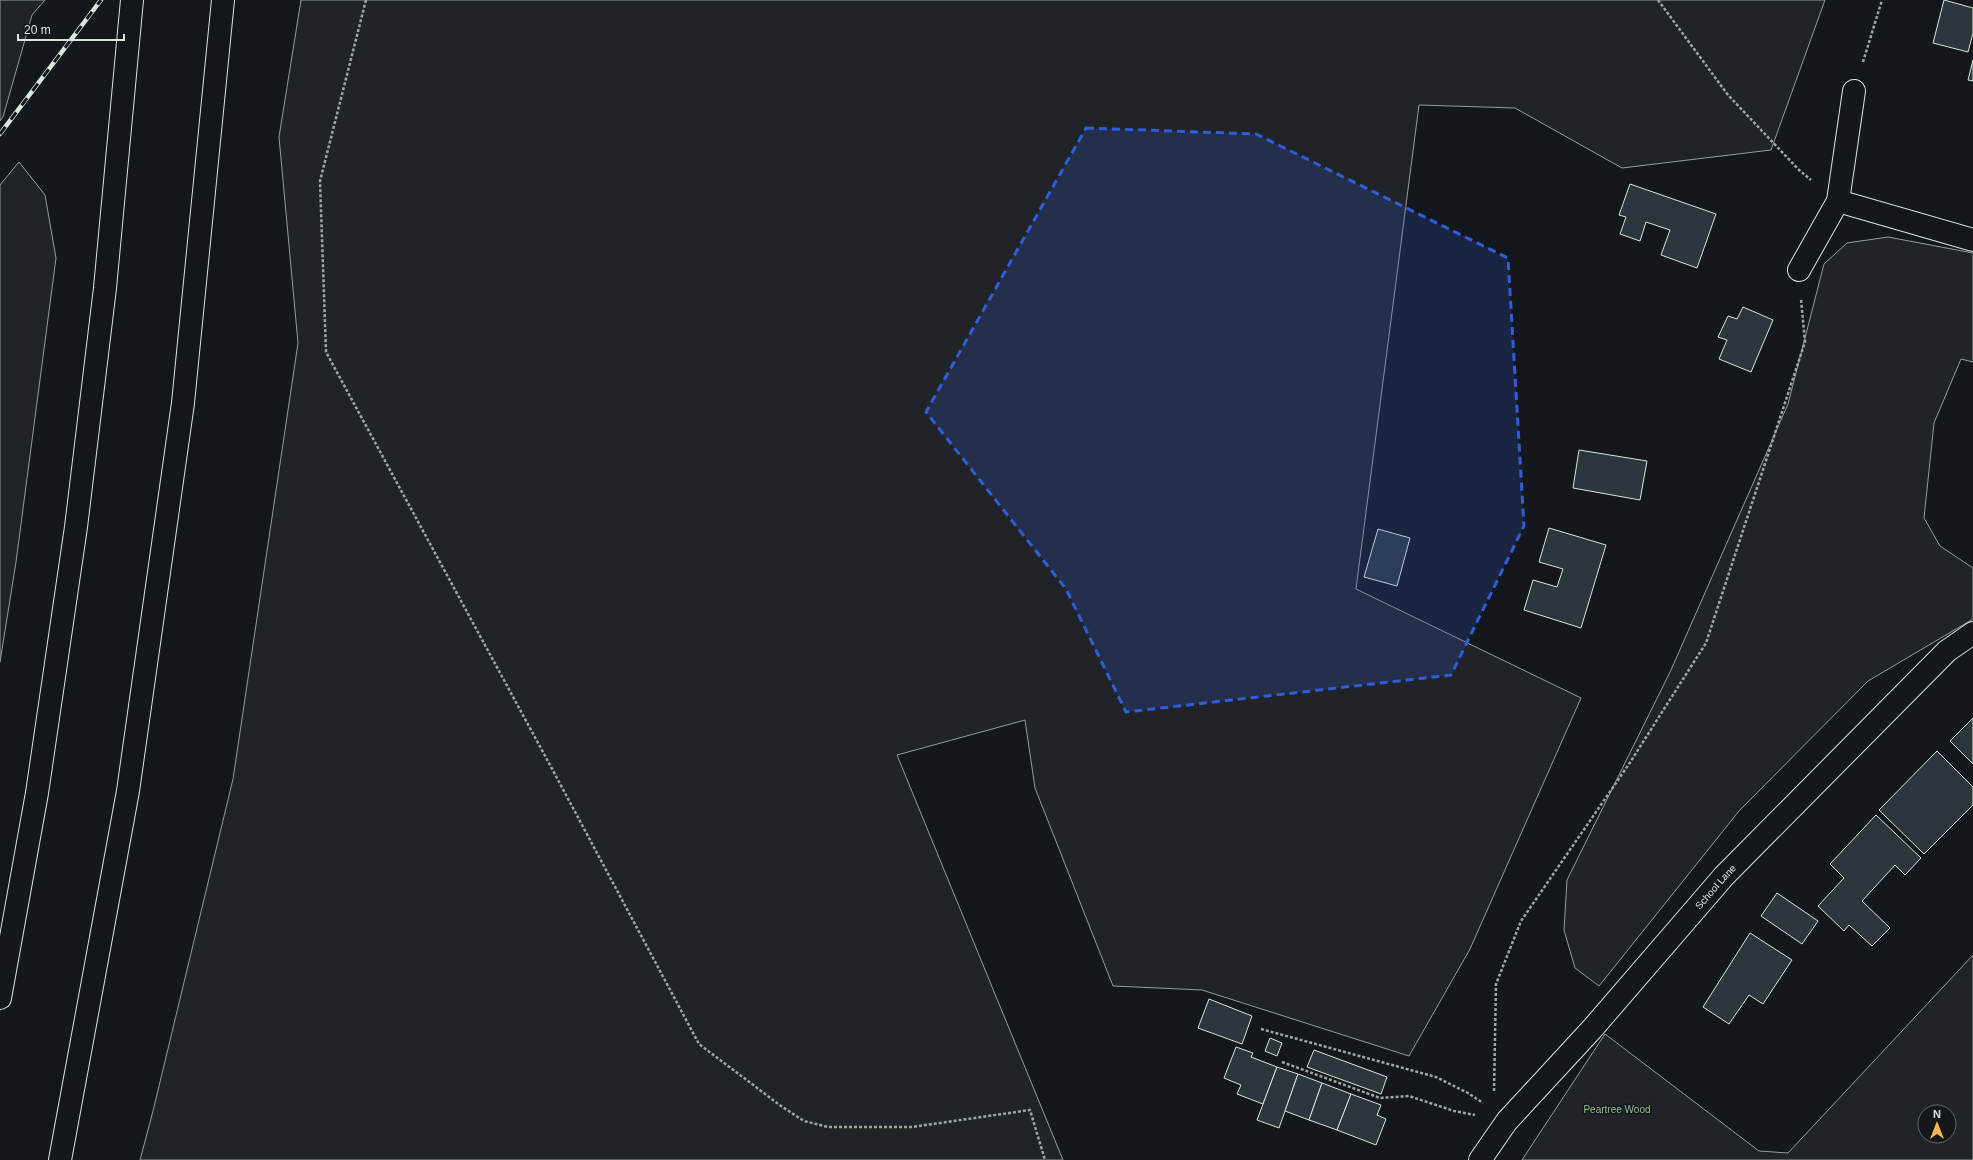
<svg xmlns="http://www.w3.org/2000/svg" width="1973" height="1160" font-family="Arial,sans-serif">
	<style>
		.green { fill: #202428; stroke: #939e99; fill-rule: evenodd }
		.building { fill: #2c363c; stroke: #d8e6dc }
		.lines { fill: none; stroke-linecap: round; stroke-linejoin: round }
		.minor-casing { stroke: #d8e6dc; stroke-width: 24 }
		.highway-casing { stroke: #d8e6dc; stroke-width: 24 }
		.path { stroke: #9da8a2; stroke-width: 2.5; stroke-dasharray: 3 2; stroke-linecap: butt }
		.minor { stroke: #14181c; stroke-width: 22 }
		.highway { stroke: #14181c; stroke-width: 22 }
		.rail-casing { stroke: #d8e6dc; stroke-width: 4.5 }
		.rail { stroke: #14181c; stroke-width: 3; stroke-dasharray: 9; stroke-linecap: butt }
		.marked { fill: #305dd8; fill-opacity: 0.2; stroke: #305dd8; stroke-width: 3; stroke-dasharray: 8 5; stroke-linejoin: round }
		.labels { text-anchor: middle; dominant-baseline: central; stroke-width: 3; stroke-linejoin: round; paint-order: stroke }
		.street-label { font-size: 10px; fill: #d8e6dc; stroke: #14181c }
		.park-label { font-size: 10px; fill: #8ac095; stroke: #14181c }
	</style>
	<rect width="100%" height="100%" fill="#14181c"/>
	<g class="green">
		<polygon points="0,0 45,0 32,15 3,117 0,121"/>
		<polygon points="301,0 1825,0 1771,150 1622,168 1515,108 1419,105 1356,589 1581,698 1470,949 1409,1056 1202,990 1113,986 1035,788 1025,720 897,755 1063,1160 140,1160 153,1111 233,779 298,343 279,137"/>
		<polygon points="19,162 45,195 56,258 16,562 0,662 0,185"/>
		<polygon points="1888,237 1973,253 1973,362 1961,359 1934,423 1924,518 1940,546 1973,568 1973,619 1868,681 1739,811 1599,986 1575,968 1564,930 1567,880 1671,670 1788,404 1824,264 1847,243"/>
		<path d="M1973,955V1160H1522L1605,1034L1759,1151L1788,1153ZM1925,1112H1949V1136H1925Z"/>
	</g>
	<g class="building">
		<polygon points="1944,0 1973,8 1973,33 1968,52 1933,43"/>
		<polygon points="1973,60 1973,81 1968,80"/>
		<polygon points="1630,184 1716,214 1697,268 1661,255 1670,230 1646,222 1640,241 1620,234 1626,217 1619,215"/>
		<polygon points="1743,307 1773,320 1751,372 1719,359 1727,340 1718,337 1728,316 1737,319"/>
		<polygon points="1579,450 1647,461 1640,500 1573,488"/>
		<polygon points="1549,528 1606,545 1581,628 1524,610 1533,580 1557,587 1563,569 1539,562"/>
		<polygon points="1378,529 1410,538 1397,586 1364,577"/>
		<polygon points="1973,718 1973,764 1950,741"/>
		<polygon points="1937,751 1973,787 1973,805 1924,854 1879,810"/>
		<polygon points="1876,815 1921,858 1905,875 1895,865 1862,901 1890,928 1872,946 1849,925 1844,931 1818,906 1844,878 1830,864"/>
		<polygon points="1777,893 1818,921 1802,944 1761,916"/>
		<polygon points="1750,933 1792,960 1763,1004 1749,995 1729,1024 1703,1007"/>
		<polygon points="1209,999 1252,1016 1242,1044 1198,1028"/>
		<polygon points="1270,1038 1282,1043 1277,1056 1265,1051"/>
		<polygon points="1236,1047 1253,1053 1251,1057 1277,1067 1263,1104 1237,1094 1241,1085 1224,1078"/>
		<polygon points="1314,1050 1387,1077 1381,1094 1307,1067"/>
		<polygon points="1277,1067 1298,1074 1279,1128 1257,1120"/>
		<polygon points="1298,1074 1322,1083 1309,1120 1285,1111"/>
		<polygon points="1322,1083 1351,1094 1337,1130 1309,1120"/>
		<polygon points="1351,1094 1381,1105 1377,1115 1386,1119 1376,1145 1337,1130"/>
	</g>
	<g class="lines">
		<defs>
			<g id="minor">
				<polyline points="1838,201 1973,240"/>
				<polyline points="1799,270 1838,201 1854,91"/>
				<path id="s1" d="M1480,1160L1507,1121L1592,1029L1724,876L1947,651L1973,633"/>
			</g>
			<g id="highway">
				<polyline points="0,998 37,793 76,527 105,288 132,0"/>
				<polyline points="60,1160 128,791 183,403 223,0"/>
			</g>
		</defs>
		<use href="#minor" class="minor-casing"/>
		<use href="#highway" class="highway-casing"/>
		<g class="path">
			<polyline points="366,0 320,181 326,352 550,765 699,1044 781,1106 804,1121 828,1127 912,1127 1030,1110 1045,1160"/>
			<polyline points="1658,0 1728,95 1799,170 1811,180"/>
			<polyline points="1863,62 1882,0"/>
			<polyline points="1261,1029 1436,1077 1468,1093 1483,1103"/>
			<polyline points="1282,1062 1380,1098 1409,1096 1454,1111 1475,1115"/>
			<polyline points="1494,1091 1496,984 1521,921 1629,764 1706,643 1805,342 1801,299"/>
		</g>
		<use href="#minor" class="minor"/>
		<use href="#highway" class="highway"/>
		<defs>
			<polyline id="rail" points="0,134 101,0"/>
		</defs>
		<use href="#rail" class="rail-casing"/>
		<use href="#rail" class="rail"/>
	</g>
	<path class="marked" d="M1086,128L1256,134L1508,258L1524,526L1451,675L1126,712L1066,589L926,412Z"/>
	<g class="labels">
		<g class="street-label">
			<text stroke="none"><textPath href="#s1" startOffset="361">School Lane</textPath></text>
		</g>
		<g class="park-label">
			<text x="1617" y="1109">Peartree Wood</text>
		</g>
	</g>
	<g transform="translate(1937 1124)"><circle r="19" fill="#14181c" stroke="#626a69"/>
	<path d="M0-3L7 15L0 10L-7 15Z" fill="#ffb74d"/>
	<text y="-6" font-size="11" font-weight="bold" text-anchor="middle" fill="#d8e6dc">N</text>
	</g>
	<path d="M18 34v6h106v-6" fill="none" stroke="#d8e6dc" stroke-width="2"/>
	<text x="24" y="34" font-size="12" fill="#d8e6dc" stroke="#14181c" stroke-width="3" paint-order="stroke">20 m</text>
</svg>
